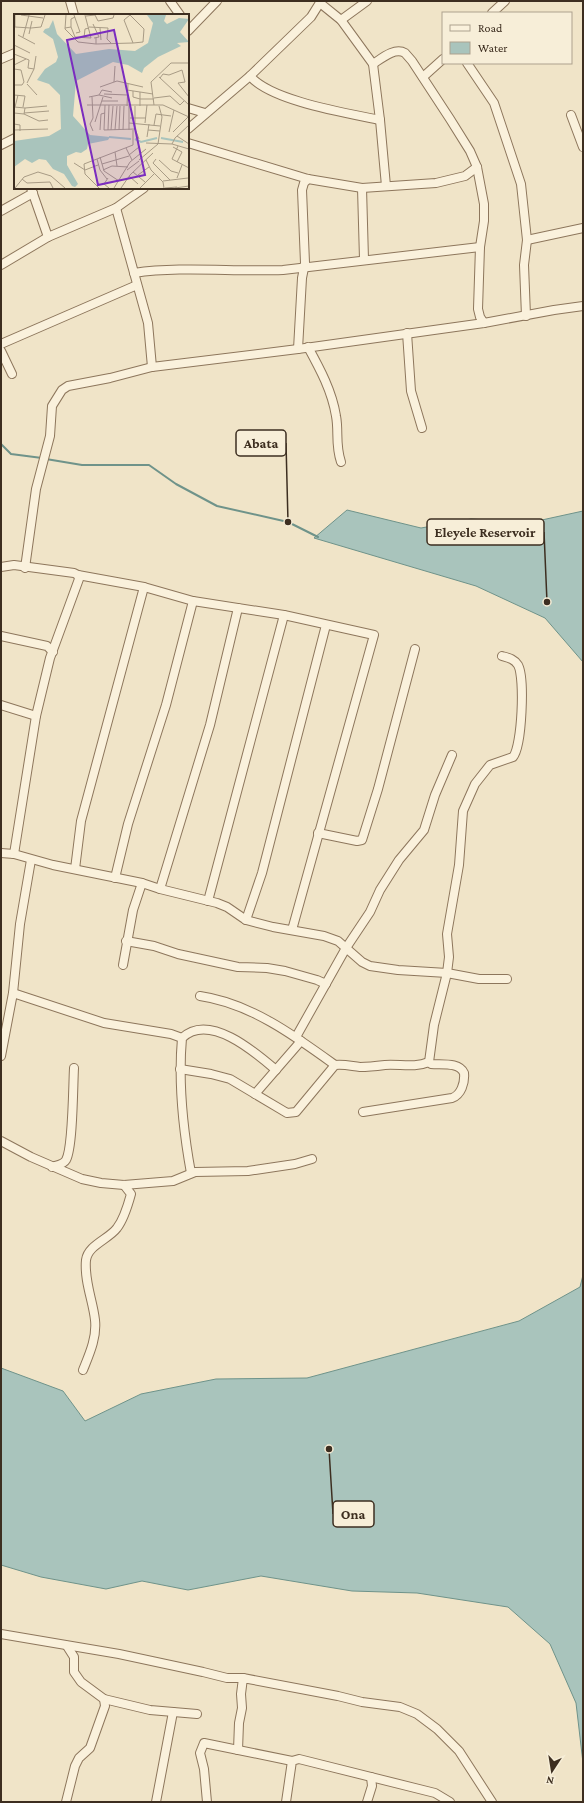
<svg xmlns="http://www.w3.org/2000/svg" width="584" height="1803" font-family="'Crimson Pro',serif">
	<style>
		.water { fill: #a9c4bc; stroke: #6f938a }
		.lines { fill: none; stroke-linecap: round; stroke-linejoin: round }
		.stream { stroke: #6f938a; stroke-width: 2 }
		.street-casing { stroke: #8d765c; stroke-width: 10 }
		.street { stroke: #faf1dc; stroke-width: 8 }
		.inset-river { fill: none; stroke: #a9c4bc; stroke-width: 2 }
		.inset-road { fill: none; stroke: #a89b85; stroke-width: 1 }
		.view { fill: #7b2cbf; fill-opacity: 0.15; stroke: #7b2cbf; stroke-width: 2 }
		.inset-edge { fill: none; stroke: #3d2e20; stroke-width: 2 }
		.leader { fill: none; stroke: #3d2e20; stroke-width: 1.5 }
		.callout-dot { fill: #3d2e20; stroke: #f7eed8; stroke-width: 1.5 }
		.callout { fill: #f7eed8; stroke: #3d2e20; stroke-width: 1.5 }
		.callout-label { font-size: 14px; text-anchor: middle; font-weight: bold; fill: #3d2e20 }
	</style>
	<rect width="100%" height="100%" fill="#f0e4c8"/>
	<g class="water">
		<polygon points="347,510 421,528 471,519 528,523 583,511 583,662 545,618 476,586 314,538"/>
		<polygon points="583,1275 583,1763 576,1703 550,1644 508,1607 417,1593 352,1591 261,1576 188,1590 142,1581 106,1589 41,1577 1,1565 1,1368 63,1391 85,1421 141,1394 216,1379 307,1378 519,1321 580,1287"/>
	</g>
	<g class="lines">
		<g class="stream">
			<polyline points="1,444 11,454 42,458"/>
			<polyline points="46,459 82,465 149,465 176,484 217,506 288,522 318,537"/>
		</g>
		<defs>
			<g id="street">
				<polyline points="70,1 74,15"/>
				<polyline points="170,1 180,15"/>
				<polyline points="320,3 341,20 373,64 380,120 386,186"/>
				<polyline points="492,13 505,1"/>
				<polyline points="341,20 367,1"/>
				<polyline points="188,31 217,1"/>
				<polyline points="1,59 15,53"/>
				<polyline points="467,63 494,103 521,184 527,240 524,265 526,316"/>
				<path d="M373,64C382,58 395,47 405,53L412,61L450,119L470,151L477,167L484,204V221L480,247L478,309L480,317L484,323"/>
				<path d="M250,76C271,101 347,113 380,120"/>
				<polyline points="423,77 443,59"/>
				<polyline points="188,108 205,113"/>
				<polyline points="571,115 583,147"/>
				<polyline points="188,129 250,76 311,17 321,1"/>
				<polyline points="188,143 308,179 362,188 436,183 465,176 477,167"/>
				<polyline points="1,145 15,138"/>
				<polyline points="31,188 48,237"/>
				<polyline points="362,188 364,259"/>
				<polyline points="116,208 148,323 152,367"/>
				<polyline points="1,211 33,193"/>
				<polyline points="527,240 583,228"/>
				<polyline points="1,265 48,237 116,208 144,188"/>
				<path d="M134,273C182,266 233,272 283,270L480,247"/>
				<polyline points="407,333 411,391 422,428"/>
				<polyline points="1,344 137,285"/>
				<path d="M308,347C320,369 332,391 336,416C339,432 335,444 341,462"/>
				<polyline points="298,349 302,278 305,263 302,190 304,183 308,179"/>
				<polyline points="1,351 12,374"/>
				<polyline points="1,567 14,565 74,573 78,575 144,587 193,601 284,615 374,635 292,930"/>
				<polyline points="25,568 36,489 50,436 52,406 62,390 68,386 110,378 152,367 298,349 484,323 554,310 583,306"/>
				<polyline points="1,636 47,646 53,652"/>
				<polyline points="1,705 36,716"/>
				<polyline points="318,833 357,841 362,840 378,789 415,649"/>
				<polyline points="1,853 14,854 53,865 142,883 160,889 217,903 227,907 246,920 273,927 324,936 338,941 362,962 370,966 398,970 447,973 479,979 507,979"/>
				<polyline points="14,854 36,716 50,658 79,579 78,575"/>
				<polyline points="75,869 81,821 144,587"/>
				<polyline points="115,878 128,824 166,705 193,601"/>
				<polyline points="160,889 210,725 238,608"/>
				<polyline points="208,901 284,615"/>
				<polyline points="246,920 262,873 326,625"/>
				<polyline points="126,941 154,946 178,954 238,967 267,968 285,971 317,980 326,984"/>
				<polyline points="123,965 133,910 142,883"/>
				<polyline points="13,993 104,1023 171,1034 182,1038"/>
				<path d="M200,996C250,1003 295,1036 335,1065"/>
				<polyline points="296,1037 346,948 370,912 380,890 399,860 424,830 435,795 452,755"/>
				<polyline points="1,1056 13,993 20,924 31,860"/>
				<path d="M429,1062L434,1025L447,973L449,957L447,934L459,865L463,811L475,784L490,765L513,757C522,746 525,678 518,665C514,659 509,658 502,656"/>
				<path d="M180,1069L211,1074L230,1079L287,1113L296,1112L335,1065C344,1064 351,1066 360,1067C369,1067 377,1066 385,1065C401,1064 414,1068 429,1062L431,1064C442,1065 459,1062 464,1073C465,1083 461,1095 452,1098L363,1112"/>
				<polyline points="255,1094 301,1041"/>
				<polyline points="1,1141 31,1157 82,1179 101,1183 124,1185 173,1181 195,1172 248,1171 295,1164 312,1159"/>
				<path d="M52,1167C57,1165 63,1165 66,1160C73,1148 73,1085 74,1068"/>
				<path d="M191,1173C183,1129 178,1083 182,1038C209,1012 255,1052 276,1070"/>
				<path d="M83,1370C89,1355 97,1338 95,1320C93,1301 84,1281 86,1260C88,1245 109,1239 117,1228C124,1219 128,1205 131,1194L124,1185"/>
				<polyline points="1,1634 119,1654 203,1672 227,1678 243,1678"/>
				<polyline points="104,1699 150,1710 197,1714"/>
				<polyline points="238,1750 239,1723 242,1708 241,1694 243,1678 338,1696 362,1702 400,1707 417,1714 437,1729 459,1751 492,1802"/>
				<polyline points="66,1802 75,1766 79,1758 90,1748 105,1706 104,1699 81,1682 74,1672 74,1657 67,1646"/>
				<polyline points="156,1802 173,1712"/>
				<polyline points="207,1802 204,1769 200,1753 204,1743 292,1761"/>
				<polyline points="286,1802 292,1761 299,1759 435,1793 450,1802"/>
				<polyline points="367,1802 372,1786 371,1777"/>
			</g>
		</defs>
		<use href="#street" class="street-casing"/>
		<use href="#street" class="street"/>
	</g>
	<g transform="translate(14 14)">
		<rect width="175" height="175" fill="#f0e4c8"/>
		<path d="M133,1H152L150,7L153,10L165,4L175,5L166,18L175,28L163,29L167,32L144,43L130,54L128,59L114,51L99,48L62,67L59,102L76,121L96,123L94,126L74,130L73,135L67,139L62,138L53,142V151L64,170L61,173L58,172L50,160L39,155L32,146L25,145L18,149L11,145L0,153V127L35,122L47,115L46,81L35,70L23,66L31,55L42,48L44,43L39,25L29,18L31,15L35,14L39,6L43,20L62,40L95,35L121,37L134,29L139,9Z" fill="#a9c4bc"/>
		<path class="inset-river" d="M95,123L117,125M147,124L169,128M121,125L127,128L143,124"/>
		<path class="inset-road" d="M1,1V13L17,14L27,13L31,1M7,1L29,4M52,1L51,15L64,28L82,30V24M60,1L66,18L62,19M116,1L130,15L129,28L119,29M72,2L81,1L84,7L99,4L100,1M79,10L85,23L80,24M57,13V5L61,3M75,13L94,14L93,25L97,29M51,14L57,13L61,23L77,24L71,1M86,14L87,26M15,20L18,7M4,21L21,30M9,23L15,1M70,24L71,15L75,14M82,30L119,29L110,6L116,1M0,31L16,39M0,40L15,46L14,54L20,55L13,69M0,51L12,45M0,55L7,56L10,68L8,71H0M20,55L22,42M145,63L175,91M146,64L149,60L155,61L168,56L171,68L164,69L175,83M100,68L101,52M13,70L23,81M86,73L103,67L129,73M113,76L139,80M119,77V83L126,85M126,78V92M90,80L113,81M0,81L11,82L9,93M85,81L88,76L98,78M75,83L85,81L98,84M78,83L79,104L76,110L79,117M140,84L156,82L166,91L170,87M126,85H140M88,87H104M73,91H149L175,103M91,91L90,116L121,115M140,91L137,68L157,49H175M113,92L114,70M121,92V115L125,125M0,93L11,94L10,100L0,99M1,93L4,81M11,94L33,92M10,99L35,97M10,100L25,107L34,106M116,104H132M81,108L89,83M115,109L146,112M131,109L133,91M0,110L6,111V117M140,111L142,100L157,102M0,116L34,115M86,116L87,100L91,99M94,116L95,91M97,116L99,92M101,116L103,92M105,116L106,92M109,116L110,92M115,116V92M134,116L146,117M155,118L160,96M159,118L174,103M163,122L175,130M133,123L135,110M132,129L158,130L175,135M144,130L148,103L145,92M158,130L161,124L175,111M164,132L158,145L175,154M159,133L168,138L163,148M112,134L118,146M101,138L103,152M115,141L125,133M86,143L90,157L105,167M83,145L86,156L93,165M142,145L139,149L156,166M125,146L144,130M132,146L137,156L149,168L150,174M145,146L157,157L164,159M60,149L71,156M88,150L115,142M71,156L84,151M89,156L98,152L114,153M113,156L125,147M119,158L131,168M124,161L135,153M115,162L124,170M94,164L90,170L95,174M163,164L168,151M8,165L13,169L36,168L39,174M149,167L174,164M1,174L10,163L24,158L37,162L51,174M85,174L71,160L70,150L119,131V116M100,174L116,148L132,135M107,174L116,161L139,139M126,174L140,160M151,174L163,173M161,174L175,172"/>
		<path class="view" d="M100,16L131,161L84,171L53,26Z"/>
		<rect width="175" height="175" class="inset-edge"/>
	</g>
	<path class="leader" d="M288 522L286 443M547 602L544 532M329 1449L333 1514"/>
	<g class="callout-dot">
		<circle cx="288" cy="522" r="4"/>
		<circle cx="547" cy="602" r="4"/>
		<circle cx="329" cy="1449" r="4"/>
	</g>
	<g class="callout">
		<rect x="236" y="430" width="50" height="26" rx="4"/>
		<rect x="427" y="519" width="117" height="26" rx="4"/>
		<rect x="333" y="1501" width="41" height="26" rx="4"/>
	</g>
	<g class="callout-label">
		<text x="261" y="448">Abata</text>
		<text x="485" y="537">Eleyele Reservoir</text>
		<text x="353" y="1519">Ona</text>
	</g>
	<rect width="584" height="1803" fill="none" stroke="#3d2e20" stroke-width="4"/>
	<rect x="442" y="12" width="130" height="52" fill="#f7eed8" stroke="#ada18e"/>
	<rect x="450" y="25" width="20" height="6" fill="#faf1dc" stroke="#ada18e"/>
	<text x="478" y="32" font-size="12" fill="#3d2e20">Road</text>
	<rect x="450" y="42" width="20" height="12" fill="#a9c4bc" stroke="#ada18e"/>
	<text x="478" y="52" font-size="12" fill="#3d2e20">Water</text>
	<g transform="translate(552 1771) rotate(192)" stroke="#f7eed8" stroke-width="3" paint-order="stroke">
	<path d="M0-3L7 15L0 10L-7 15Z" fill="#3d2e20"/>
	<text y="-6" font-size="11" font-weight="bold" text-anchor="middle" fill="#3d2e20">N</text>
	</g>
</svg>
